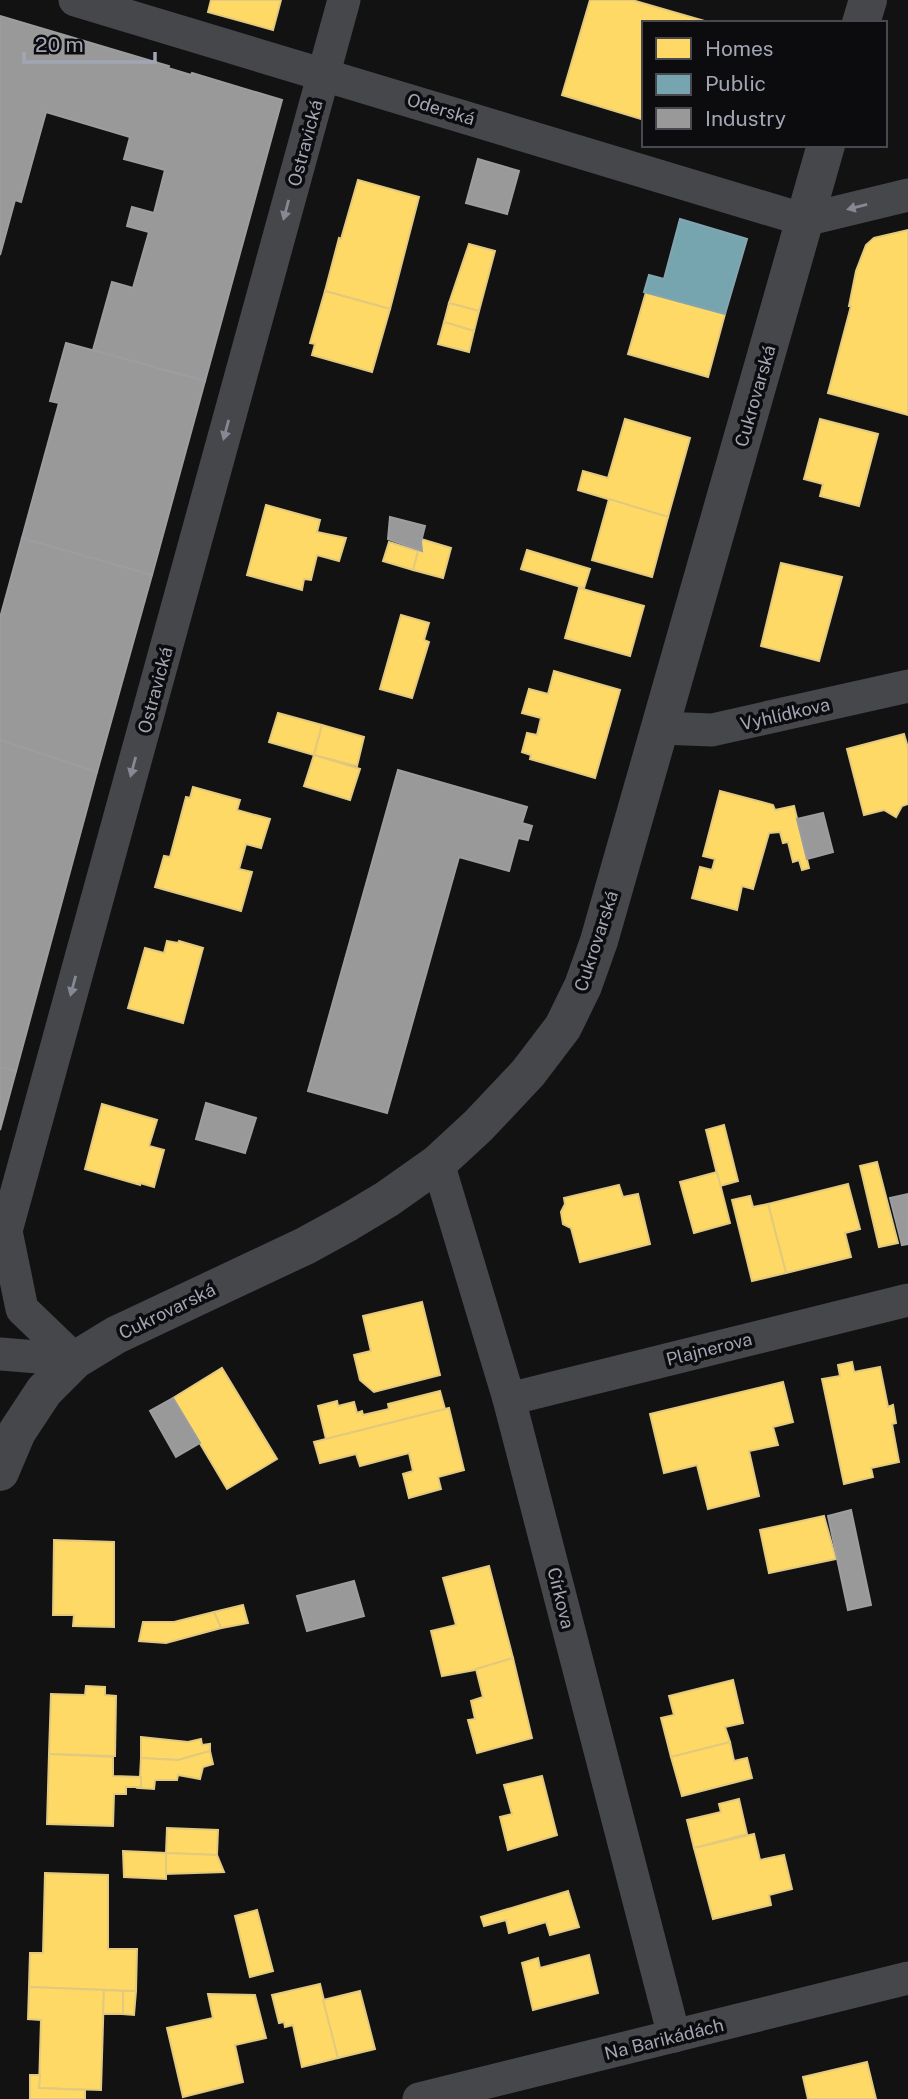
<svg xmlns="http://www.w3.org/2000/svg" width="908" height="2099" font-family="'Public Sans',sans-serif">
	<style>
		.homes { fill: #ffd966; stroke: #e3c97d; stroke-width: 2 }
		.public { fill: #76a5af; stroke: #83a5b0; stroke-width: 2 }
		.industry { fill: #999; stroke: #9c9da1; stroke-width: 2 }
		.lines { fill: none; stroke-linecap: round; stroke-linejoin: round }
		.minor { stroke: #46474b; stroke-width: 33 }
		.tertiary { stroke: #46474b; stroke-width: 38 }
		.oneway { fill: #868994 }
		.labels { text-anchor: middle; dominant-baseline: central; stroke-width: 7; stroke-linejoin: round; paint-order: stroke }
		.street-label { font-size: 18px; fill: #a2a5b4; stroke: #0c0c0e }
	</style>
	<rect width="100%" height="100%" fill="#121212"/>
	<g class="homes">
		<polygon points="211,0 281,0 273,30 208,12"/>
		<polygon points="590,0 632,0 708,22 644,23 644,120 562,95"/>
		<polygon points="358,180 419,197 390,309 325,291 339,238 341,239"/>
		<polygon points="908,230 908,415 828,393 851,306 849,306 856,271 866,245 874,238"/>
		<polygon points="469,244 495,251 479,311 449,303"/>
		<polygon points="325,291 390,309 372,372 312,355 315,344 310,343"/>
		<polygon points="646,292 725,314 708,377 628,354"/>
		<polygon points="449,303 479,311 474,331 444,322"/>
		<polygon points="444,322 474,331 469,352 438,344"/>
		<polygon points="625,419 690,438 668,517 578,490 583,471 608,478"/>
		<polygon points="820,419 878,434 859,506 820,496 823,484 804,479"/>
		<polygon points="609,499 668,517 652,577 592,560"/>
		<polygon points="266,505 320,520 317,532 346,538 339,561 317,555 311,580 304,579 302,590 247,575"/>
		<polygon points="421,539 451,548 443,578 413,570 418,550 422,551"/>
		<polygon points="389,542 418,551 413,570 383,561"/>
		<polygon points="527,550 590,569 584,588 521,569"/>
		<polygon points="781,563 842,577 819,661 761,646"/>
		<polygon points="579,588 644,606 630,656 565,638"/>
		<polygon points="401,615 429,623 424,640 429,642 412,698 380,689"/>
		<polygon points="554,671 620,690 595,778 530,759 531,755 522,752 527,733 537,735 541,718 522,713 529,689 548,694"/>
		<polygon points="278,713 322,725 314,755 269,742"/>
		<polygon points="322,725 364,737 357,766 314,755"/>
		<polygon points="904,734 908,748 908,804 902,806 896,817 884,810 864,815 847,749"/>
		<polygon points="314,755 360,769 350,800 304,786"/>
		<polygon points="193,787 240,800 237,810 270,819 261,848 246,844 239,869 252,872 241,911 155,887 164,856 170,857 186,797 190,798"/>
		<polygon points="720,791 773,805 775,810 794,806 809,868 802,870 799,860 793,862 788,842 783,843 780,832 769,833 753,889 742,886 737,910 692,898 700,867 712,870 715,859 703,856"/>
		<polygon points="167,941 178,943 179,941 203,948 183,1023 128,1008 145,948 164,953"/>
		<polygon points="102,1104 157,1120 149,1146 164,1150 154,1187 140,1183 140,1185 85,1169"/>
		<polygon points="724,1125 738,1181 720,1186 706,1130"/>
		<polygon points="877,1162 898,1243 879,1247 860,1166"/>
		<polygon points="717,1172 730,1223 694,1233 680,1182"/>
		<polygon points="848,1184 860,1229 845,1233 851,1257 786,1273 768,1204"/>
		<polygon points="619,1185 623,1197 638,1194 650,1244 580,1262 571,1228 563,1224 561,1212 565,1204 564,1198"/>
		<polygon points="750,1196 753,1207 768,1204 786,1273 752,1281 732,1200"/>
		<polygon points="422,1302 440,1375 374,1392 360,1380 354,1355 371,1351 363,1316"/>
		<polygon points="852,1362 854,1372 880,1367 888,1407 893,1405 896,1423 892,1424 899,1462 871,1468 873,1477 844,1484 822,1379 840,1376 838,1365"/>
		<polygon points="222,1368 277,1459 227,1489 173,1398"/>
		<polygon points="783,1382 793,1422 773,1427 778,1445 749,1451 759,1496 708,1509 697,1465 664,1473 650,1414"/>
		<polygon points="440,1391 445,1409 326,1439 318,1406 337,1401 338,1406 354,1402 357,1413 362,1411 363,1415 389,1409 388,1404"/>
		<polygon points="449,1408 464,1470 438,1477 441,1489 409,1498 403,1474 413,1471 409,1453 360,1466 356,1454 320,1463 314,1442"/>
		<polygon points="824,1516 836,1559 769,1573 760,1530"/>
		<polygon points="54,1540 114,1542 114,1627 73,1626 74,1615 53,1615"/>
		<polygon points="489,1566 513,1658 475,1670 442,1676 431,1631 456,1625 443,1578"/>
		<polygon points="243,1605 248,1623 221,1628 214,1612"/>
		<polygon points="214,1612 221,1628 166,1643 139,1641 143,1622 174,1622"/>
		<polygon points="513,1658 532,1738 477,1753 468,1720 475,1719 471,1701 483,1697 476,1669"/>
		<polygon points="733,1680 743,1723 725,1727 730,1742 671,1757 661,1718 674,1715 669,1696"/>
		<polygon points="86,1686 105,1687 105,1695 116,1696 115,1756 49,1754 51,1694 85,1695"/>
		<polygon points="141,1737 188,1742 201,1739 202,1745 210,1744 210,1751 178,1760 141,1758"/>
		<polygon points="730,1742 734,1761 747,1758 752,1778 682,1796 671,1757"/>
		<polygon points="210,1751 213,1764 203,1767 200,1779 178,1775 177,1780 155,1780 154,1789 139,1788 141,1787 141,1777 140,1777 141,1758 178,1760"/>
		<polygon points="49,1754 113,1757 113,1776 141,1777 141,1787 126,1787 126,1794 114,1794 113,1826 47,1824"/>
		<polygon points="542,1776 557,1835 508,1850 500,1817 512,1814 504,1785"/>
		<polygon points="739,1799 747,1834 694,1848 687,1820 721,1812 719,1804"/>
		<polygon points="167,1828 218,1830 217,1855 166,1853"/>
		<polygon points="754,1834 760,1860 784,1855 792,1889 769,1895 771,1905 713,1919 694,1848"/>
		<polygon points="123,1851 166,1853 166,1879 124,1877"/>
		<polygon points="166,1853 217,1855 224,1872 166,1874"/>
		<polygon points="45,1873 108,1875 108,1949 137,1949 136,1991 29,1987 30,1953 43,1953"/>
		<polygon points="568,1891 579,1927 550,1935 546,1922 509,1933 506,1920 484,1926 481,1917"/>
		<polygon points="257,1910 273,1971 250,1977 235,1916"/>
		<polygon points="589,1955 598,1993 533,2010 522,1963 538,1958 540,1968"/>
		<polygon points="320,1984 338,2058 302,2067 293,2025 285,2027 284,2022 279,2023 272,1995"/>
		<polygon points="29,1987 104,1990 101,2090 39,2088 41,2020 28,2019"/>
		<polygon points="104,1990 123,1991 123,2014 103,2014"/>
		<polygon points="123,1991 136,1991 134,2015 123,2014"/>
		<polygon points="360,1991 375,2049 338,2058 323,2000"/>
		<polygon points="208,1994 255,1995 266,2038 235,2045 243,2082 183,2097 167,2028 213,2018"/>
		<polygon points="867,2062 876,2099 808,2099 803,2077"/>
		<polygon points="30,2075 40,2075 39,2088 85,2090 85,2099 30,2099"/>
	</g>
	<polygon class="public" points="680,219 747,239 725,314 644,292 649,275 664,279"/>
	<g class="industry">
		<polygon points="0,16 169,66 168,68 191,75 192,73 282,100 205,381 93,350 112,282 133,288 149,232 127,226 132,207 154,213 165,170 124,159 130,137 46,112 21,202 15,200 0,255"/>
		<polygon points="478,159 519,171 507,214 466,203"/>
		<polygon points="66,343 205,381 152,575 22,538 59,403 50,401"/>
		<polygon points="390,517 425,526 421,542 422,551 388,539"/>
		<polygon points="22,538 152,575 97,772 0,740 0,618"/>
		<polygon points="0,740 97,772 16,1071 0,1067"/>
		<polygon points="398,770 527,807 522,823 532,826 528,840 518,838 509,871 459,857 387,1113 308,1091"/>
		<polygon points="823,813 833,852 807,859 797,819"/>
		<polygon points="0,1067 16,1071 0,1130"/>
		<polygon points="206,1103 256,1118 245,1153 196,1139"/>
		<polygon points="908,1194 908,1244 902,1245 890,1198"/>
		<polygon points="173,1398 200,1443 176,1457 150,1411"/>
		<polygon points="851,1510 871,1605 848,1610 828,1516"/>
		<polygon points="354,1581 364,1616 307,1631 297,1596"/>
	</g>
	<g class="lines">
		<g class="minor">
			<polyline points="75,0 805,220 908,195"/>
			<polyline points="660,728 712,730 908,686"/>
			<polyline points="438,1163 509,1399 674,2036"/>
			<polyline points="0,1354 75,1360"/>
			<polyline points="75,1360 22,1309 6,1231 344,0"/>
			<polyline points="509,1399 908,1300"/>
			<polyline points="419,2099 908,1978"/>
		</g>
		<g class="tertiary">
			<polyline points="861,23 868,0"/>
			<polyline points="0,1472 17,1432 44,1391 75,1360 116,1335 305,1246 347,1223 387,1199 438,1163 478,1126 528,1073 563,1027 583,986 599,941 826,145"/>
		</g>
	</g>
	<defs><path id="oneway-solid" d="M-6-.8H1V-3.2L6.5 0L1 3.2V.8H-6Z" transform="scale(1.75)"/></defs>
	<g class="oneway">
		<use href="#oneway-solid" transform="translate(857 207) rotate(166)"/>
		<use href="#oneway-solid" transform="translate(286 210) rotate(105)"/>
		<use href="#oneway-solid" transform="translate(226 430) rotate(105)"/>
		<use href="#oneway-solid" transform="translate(133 767) rotate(105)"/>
		<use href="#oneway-solid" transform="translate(73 986) rotate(105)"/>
	</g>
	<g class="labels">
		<g class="street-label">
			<text transform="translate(441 109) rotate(17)">Oderská</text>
			<text transform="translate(305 143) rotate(-75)">Ostravická</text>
			<text transform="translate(755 396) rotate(-74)">Cukrovarská</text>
			<text transform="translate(155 690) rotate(-75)">Ostravická</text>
			<text transform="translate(785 714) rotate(-13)">Vyhlídkova</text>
			<text transform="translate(596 941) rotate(-72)">Cukrovarská</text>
			<text transform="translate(167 1311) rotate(-26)">Cukrovarská</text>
			<text transform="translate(709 1349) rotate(-14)">Plajnerova</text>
			<text transform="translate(561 1598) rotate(76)">Církova</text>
			<text transform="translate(664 2039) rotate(-14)">Na Barikádách</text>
		</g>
	</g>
	<rect x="642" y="21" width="245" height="126" fill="#0c0c0e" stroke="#484950" stroke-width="2"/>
	<rect x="656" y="38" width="35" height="21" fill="#ffd966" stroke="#484950" stroke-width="2"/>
	<text x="705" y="56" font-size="21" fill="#a2a5b4">Homes</text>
	<rect x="656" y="74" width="35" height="21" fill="#76a5af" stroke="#484950" stroke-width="2"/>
	<text x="705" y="91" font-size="21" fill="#a2a5b4">Public</text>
	<rect x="656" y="108" width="35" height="21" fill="#999999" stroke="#484950" stroke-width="2"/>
	<text x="705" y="126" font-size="21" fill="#a2a5b4">Industry</text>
	<path d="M24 52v10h131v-10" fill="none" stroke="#a2a5b4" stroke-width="3.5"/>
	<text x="35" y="52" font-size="21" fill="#a2a5b4" stroke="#0c0c0e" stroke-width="5" paint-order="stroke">20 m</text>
</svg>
